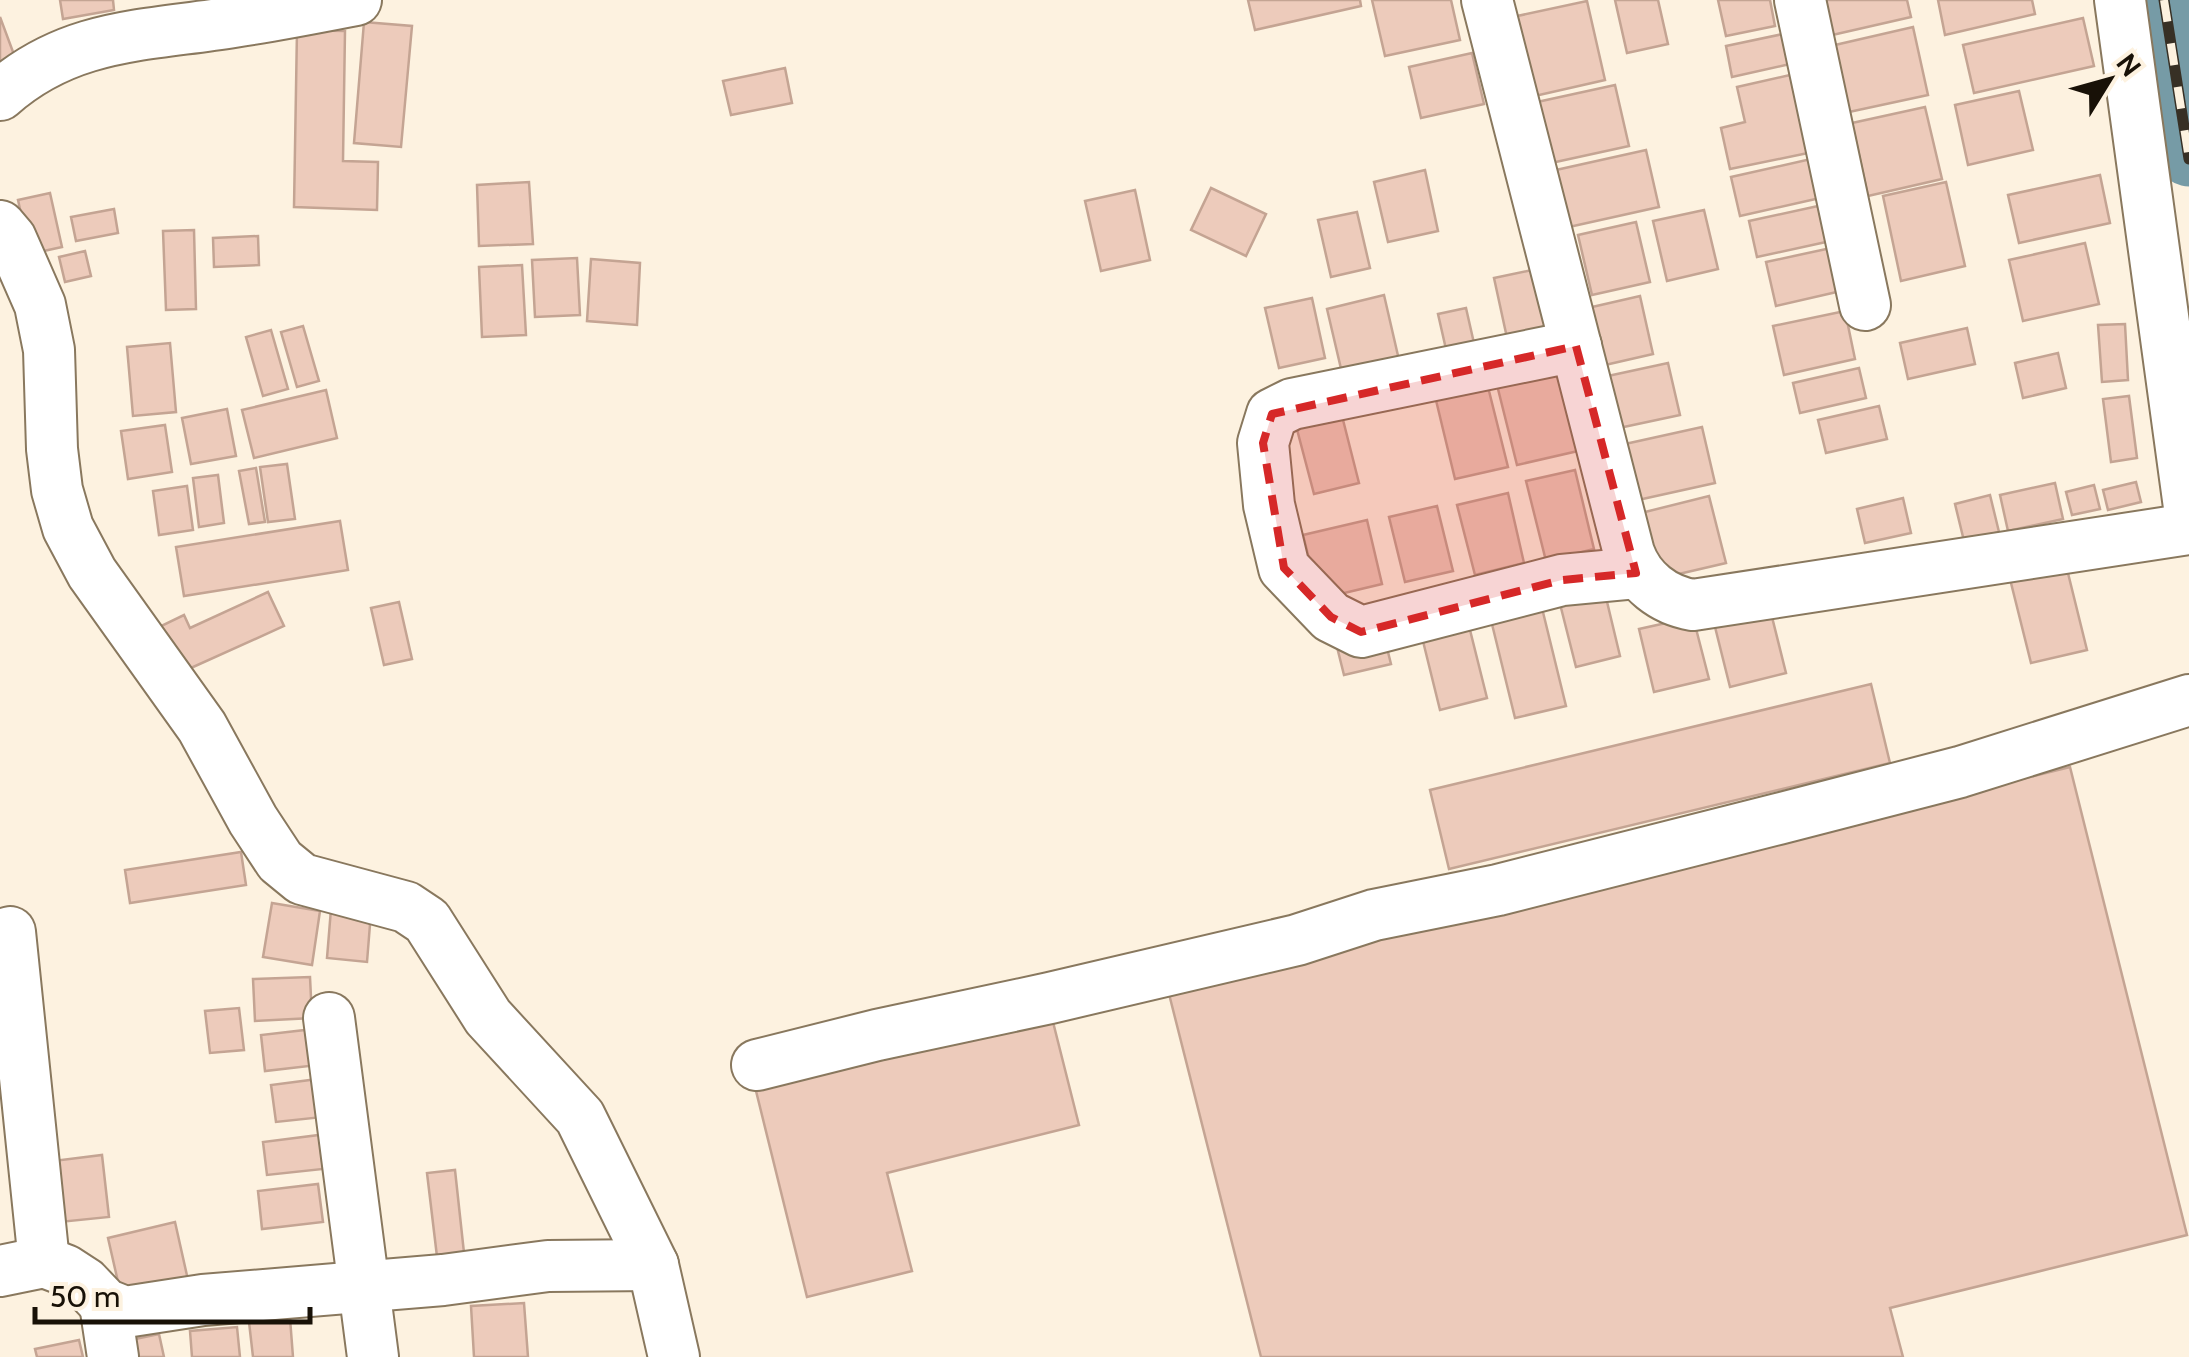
<svg xmlns="http://www.w3.org/2000/svg" width="2189" height="1357" font-family="Cabin,sans-serif">
	<style>
		.lines { fill: none; stroke-linecap: round; stroke-linejoin: round }
		.river { stroke: #769ba6; stroke-width: 65 }
		.building { fill: #edcbbb; stroke: #c4a493; stroke-width: 2.5 }
		.minor-casing { stroke: #89785e; stroke-width: 54 }
		.minor { stroke: #fff; stroke-width: 50 }
		.rail-casing { stroke: #373025; stroke-width: 11 }
		.rail { stroke: #fdf2e0; stroke-width: 8; stroke-dasharray: 22; stroke-linecap: butt }
		.marked { fill: #d62828; fill-opacity: 0.2; stroke: #d62828; stroke-width: 8; stroke-dasharray: 20 12; stroke-linejoin: round }
	</style>
	<rect width="100%" height="100%" fill="#fdf2e0"/>
	<g class="lines">
		<polyline class="river" points="2165,0 2189,154"/>
	</g>
	<g class="building">
		<polygon points="60,0 113,0 114,10 63,19"/>
		<polygon points="1248,0 1360,0 1361,6 1255,30"/>
		<polygon points="1372,0 1451,0 1460,40 1385,56"/>
		<polygon points="1615,0 1658,0 1668,44 1627,53"/>
		<polygon points="1718,0 1770,0 1775,26 1726,36"/>
		<polygon points="1820,0 1907,0 1911,17 1828,36"/>
		<polygon points="1938,0 2032,0 2035,14 1945,35"/>
		<polygon points="1587,1 1605,80 1526,98 1508,18"/>
		<polygon points="0,17 16,60 0,65"/>
		<polygon points="2083,18 2094,66 1974,93 1963,45"/>
		<polygon points="364,22 412,26 401,147 354,143"/>
		<polygon points="1913,27 1928,95 1849,112 1835,45"/>
		<polygon points="297,30 345,31 343,161 378,162 377,210 294,207"/>
		<polygon points="1783,34 1790,64 1732,77 1726,46"/>
		<polygon points="1472,53 1484,104 1421,118 1409,67"/>
		<polygon points="785,68 792,103 731,115 723,81"/>
		<polygon points="1790,75 1808,153 1730,169 1721,128 1745,122 1737,87"/>
		<polygon points="1615,85 1629,146 1542,165 1528,104"/>
		<polygon points="2019,91 2033,150 1968,165 1955,105"/>
		<polygon points="1925,107 1942,179 1868,196 1852,123"/>
		<polygon points="1646,150 1659,207 1569,227 1556,170"/>
		<polygon points="1811,159 1820,198 1740,216 1731,177"/>
		<polygon points="1425,170 1438,231 1388,242 1374,182"/>
		<polygon points="2100,175 2110,223 2019,243 2008,195"/>
		<polygon points="529,182 533,244 479,246 477,185"/>
		<polygon points="1946,182 1965,266 1901,281 1883,196"/>
		<polygon points="1211,188 1266,214 1246,256 1191,230"/>
		<polygon points="1135,190 1150,260 1101,271 1085,201"/>
		<polygon points="50,193 62,247 30,254 18,200"/>
		<polygon points="1818,206 1826,242 1757,257 1749,221"/>
		<polygon points="114,209 118,233 76,241 71,217"/>
		<polygon points="1704,210 1718,269 1667,281 1653,221"/>
		<polygon points="1357,212 1370,268 1331,277 1318,220"/>
		<polygon points="1636,222 1650,282 1592,295 1578,235"/>
		<polygon points="194,230 196,309 166,310 163,231"/>
		<polygon points="258,236 259,265 214,267 213,238"/>
		<polygon points="2085,243 2099,304 2023,321 2009,260"/>
		<polygon points="1831,248 1841,291 1776,306 1766,262"/>
		<polygon points="85,251 91,276 65,282 59,257"/>
		<polygon points="577,258 580,315 535,317 532,260"/>
		<polygon points="591,259 640,263 637,325 587,321"/>
		<polygon points="522,265 526,335 482,337 479,267"/>
		<polygon points="1532,270 1548,338 1509,347 1494,278"/>
		<polygon points="1384,295 1399,360 1342,373 1327,309"/>
		<polygon points="1640,296 1653,354 1592,368 1579,310"/>
		<polygon points="1312,298 1325,358 1279,368 1265,308"/>
		<polygon points="1466,308 1476,352 1448,358 1438,314"/>
		<polygon points="1845,311 1855,359 1784,375 1773,326"/>
		<polygon points="2125,324 2128,380 2102,382 2098,325"/>
		<polygon points="303,326 319,381 297,387 281,332"/>
		<polygon points="1967,328 1975,364 1908,379 1900,343"/>
		<polygon points="271,330 288,389 263,396 246,337"/>
		<polygon points="170,343 176,412 133,416 127,347"/>
		<polygon points="2058,353 2066,388 2023,398 2015,363"/>
		<polygon points="1556,362 1578,451 1517,465 1495,377"/>
		<polygon points="1668,363 1680,415 1605,431 1594,379"/>
		<polygon points="1859,368 1866,398 1800,413 1793,383"/>
		<polygon points="1486,379 1508,467 1455,479 1434,392"/>
		<polygon points="326,390 337,438 254,458 242,410"/>
		<polygon points="2129,396 2137,458 2111,462 2103,399"/>
		<polygon points="1879,406 1887,439 1826,453 1818,420"/>
		<polygon points="1340,408 1359,483 1314,494 1294,418"/>
		<polygon points="227,409 236,456 191,464 182,418"/>
		<polygon points="165,425 172,472 128,479 121,431"/>
		<polygon points="1702,427 1715,483 1629,502 1616,446"/>
		<polygon points="287,464 295,519 268,522 260,467"/>
		<polygon points="256,468 265,522 249,524 239,471"/>
		<polygon points="1575,470 1594,549 1546,561 1526,481"/>
		<polygon points="218,475 224,523 199,527 193,478"/>
		<polygon points="2136,482 2141,502 2108,510 2103,490"/>
		<polygon points="2055,483 2063,519 2008,531 2000,495"/>
		<polygon points="2094,485 2100,509 2072,515 2066,492"/>
		<polygon points="187,486 193,530 159,535 153,491"/>
		<polygon points="1508,493 1524,563 1475,575 1457,505"/>
		<polygon points="1990,495 1999,532 1964,541 1955,504"/>
		<polygon points="1709,496 1726,563 1653,580 1637,514"/>
		<polygon points="1903,498 1911,533 1865,543 1857,509"/>
		<polygon points="1437,506 1453,571 1405,582 1389,517"/>
		<polygon points="1367,520 1382,584 1319,599 1303,535"/>
		<polygon points="340,521 348,570 184,596 176,547"/>
		<polygon points="2065,561 2087,650 2031,663 2009,575"/>
		<polygon points="1603,585 1620,656 1576,667 1558,596"/>
		<polygon points="268,592 284,626 182,672 161,626 184,615 190,628"/>
		<polygon points="399,602 412,659 384,665 371,608"/>
		<polygon points="1541,604 1566,706 1515,718 1490,616"/>
		<polygon points="1769,605 1786,673 1730,687 1713,619"/>
		<polygon points="1466,614 1487,698 1440,710 1419,625"/>
		<polygon points="1693,617 1709,679 1654,692 1639,629"/>
		<polygon points="1383,632 1391,664 1344,675 1336,643"/>
		<polygon points="1871,684 1890,763 1449,869 1430,790"/>
		<polygon points="2070,767 2187,1235 1890,1308 1903,1357 1261,1357 1168,990"/>
		<polygon points="241,852 246,885 130,903 125,870"/>
		<polygon points="272,903 320,911 312,965 263,957"/>
		<polygon points="331,909 371,912 367,962 327,958"/>
		<polygon points="310,977 312,1018 255,1021 253,979"/>
		<polygon points="239,1008 244,1050 210,1053 205,1011"/>
		<polygon points="1052,1018 1079,1125 887,1173 912,1271 807,1297 756,1091"/>
		<polygon points="314,1029 318,1065 265,1071 261,1035"/>
		<polygon points="318,1079 323,1117 276,1122 271,1085"/>
		<polygon points="319,1135 323,1169 267,1175 263,1142"/>
		<polygon points="102,1155 109,1217 60,1222 53,1161"/>
		<polygon points="455,1170 465,1262 438,1265 427,1173"/>
		<polygon points="318,1184 323,1222 262,1229 258,1191"/>
		<polygon points="175,1222 188,1280 121,1295 108,1238"/>
		<polygon points="524,1303 528,1357 474,1357 471,1306"/>
		<polygon points="290,1318 293,1357 253,1357 249,1322"/>
		<polygon points="237,1327 240,1357 192,1357 190,1331"/>
		<polygon points="159,1334 164,1357 124,1357 121,1342"/>
		<polygon points="79,1340 83,1357 37,1357 35,1349"/>
	</g>
	<g class="lines">
		<defs>
			<g id="minor">
				<path d="M1487,0L1629,553C1639,581 1663,600 1693,605L2189,529"/>
				<polyline points="1800,0 1865,305"/>
				<polyline points="2120,0 2189,507"/>
				<path d="M0,95C70,33 146,36 233,22C275,16 315,8 356,0"/>
				<polyline points="0,226 11,239 40,305 49,350 52,449 57,490 68,528 92,573 202,727 253,820 280,861 302,879 406,907 427,921 488,1017 580,1117 653,1265 674,1357"/>
				<polyline points="1576,346 1292,404 1272,414 1263,443 1269,505 1284,568 1331,617 1361,632 1562,580 1636,573"/>
				<polyline points="10,932 44,1262"/>
				<polyline points="329,1018 373,1357"/>
				<polyline points="757,1065 877,1035 1050,998 1297,940 1374,915 1498,890 1778,819 1960,772 2189,700"/>
				<polyline points="0,1271 44,1262 65,1270 85,1283 105,1304 125,1312 203,1300 443,1280 548,1266 653,1265"/>
				<polyline points="105,1304 113,1357"/>
			</g>
		</defs>
		<use href="#minor" class="minor-casing"/>
		<use href="#minor" class="minor"/>
		<defs>
			<polyline id="rail" points="2164,0 2189,159"/>
		</defs>
		<use href="#rail" class="rail-casing"/>
		<use href="#rail" class="rail"/>
	</g>
	<path class="marked" d="M1576,346L1636,573L1562,580L1361,632L1331,617L1284,568L1263,443L1272,414Z"/>
	<g transform="translate(2109 80) rotate(53)" stroke="#fdf2e0" stroke-width="8" paint-order="stroke">
	<path d="M0-8L18 38L0 25L-18 38Z" fill="#181107"/>
	<text y="-15" font-size="28" font-weight="bold" text-anchor="middle" fill="#181107">N</text>
	</g>
	<path d="M35 1307v15h275v-15" fill="none" stroke="#181107" stroke-width="5"/>
	<text x="50" y="1307" font-size="30" fill="#181107" stroke="#fdf2e0" stroke-width="8" paint-order="stroke">50 m</text>
</svg>
